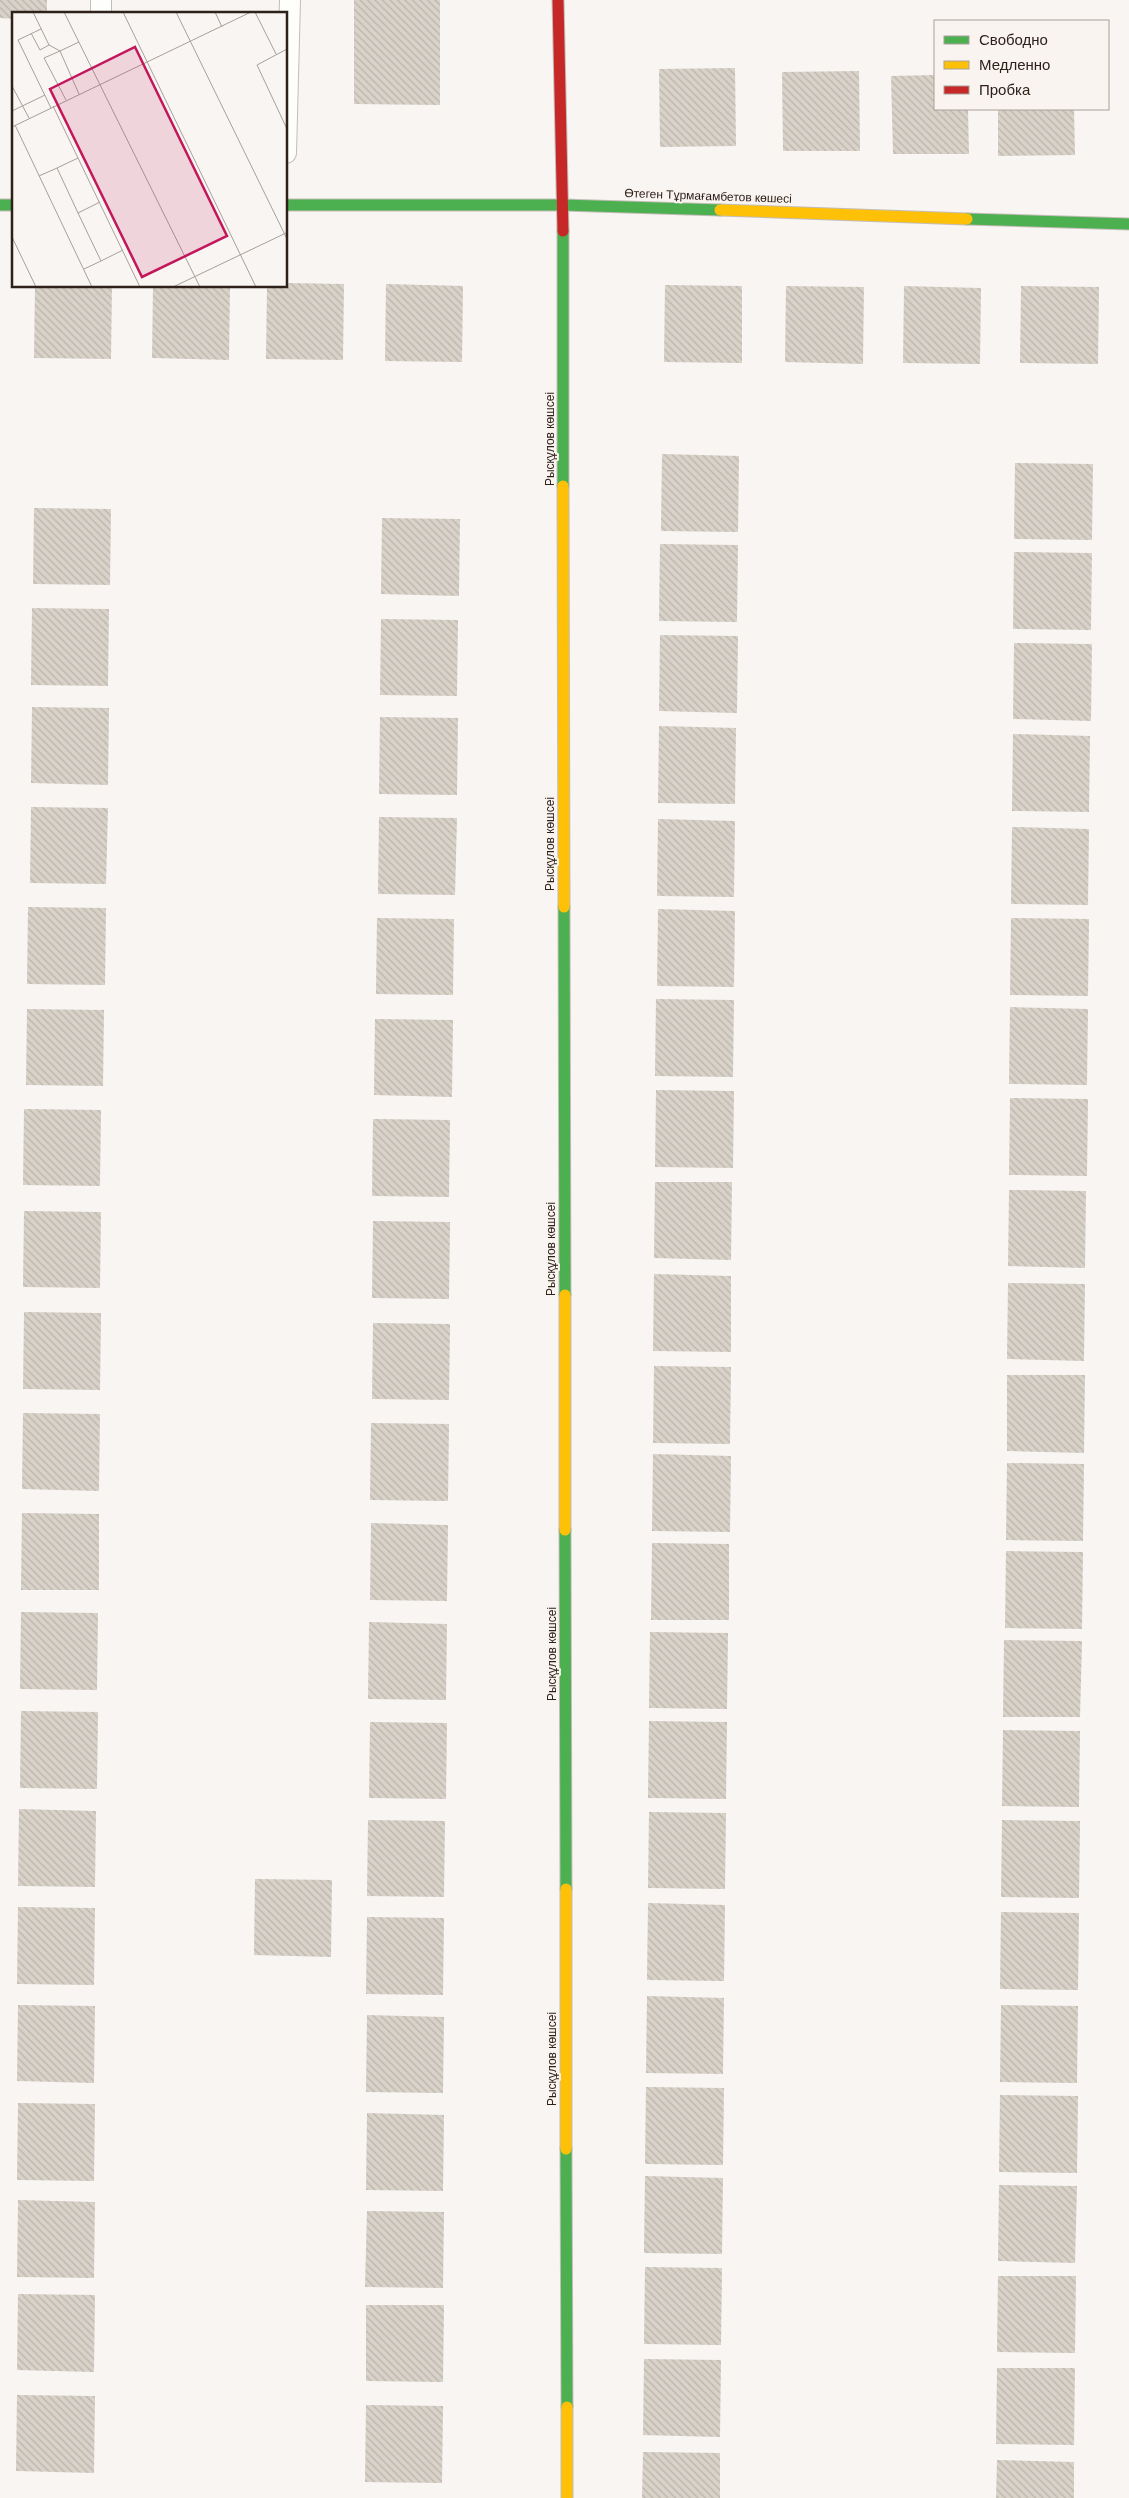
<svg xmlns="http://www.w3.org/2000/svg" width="1129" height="2498" font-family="'DM Sans',sans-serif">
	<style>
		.building { fill: url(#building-back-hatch) }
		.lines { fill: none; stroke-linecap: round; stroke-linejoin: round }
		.lane-casing { stroke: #c4bdb8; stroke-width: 22 }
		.fast-casing { stroke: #c4bdb8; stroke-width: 13 }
		.slow-casing { stroke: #c4bdb8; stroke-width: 13 }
		.jam-casing { stroke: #c4bdb8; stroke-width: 13 }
		.lane { stroke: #fefefd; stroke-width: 20 }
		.fast { stroke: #4caf50; stroke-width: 11 }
		.slow { stroke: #ffc107; stroke-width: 11 }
		.jam { stroke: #c62828; stroke-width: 11 }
		.labels { text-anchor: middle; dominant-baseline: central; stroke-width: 4; stroke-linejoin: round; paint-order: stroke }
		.street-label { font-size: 12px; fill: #2d211a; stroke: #faf4f0 }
		.inset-road { fill: none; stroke: #a7a09c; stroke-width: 1 }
		.view { fill: #c2185b; fill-opacity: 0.15; stroke: #c2185b; stroke-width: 2.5 }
		.inset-edge { fill: none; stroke: #2d211a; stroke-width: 2.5 }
	</style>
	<defs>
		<pattern id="building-back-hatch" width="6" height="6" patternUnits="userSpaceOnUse" patternTransform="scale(1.25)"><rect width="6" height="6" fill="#d9d2c9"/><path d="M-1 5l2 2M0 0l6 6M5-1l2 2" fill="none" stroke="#bbb4ac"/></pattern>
	</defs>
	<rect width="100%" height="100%" fill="#f8f5f2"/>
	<g class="building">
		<polygon points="0,0 47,0 47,14 14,14 14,19 0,18"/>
		<polygon points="354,0 440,0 440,105 354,104"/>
		<polygon points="735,68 736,146 660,147 659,69"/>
		<polygon points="859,71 860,151 783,151 782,72"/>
		<polygon points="935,75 935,109 968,109 969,154 893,154 891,76"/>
		<polygon points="998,109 1074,109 1075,155 998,156"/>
		<polygon points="286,283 344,284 343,360 266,359 267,286 286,286"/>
		<polygon points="386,284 463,286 462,362 385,361"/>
		<polygon points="665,285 742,286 742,363 664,362"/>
		<polygon points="35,286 112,286 111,359 34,358"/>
		<polygon points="153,286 230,286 229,360 152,358"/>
		<polygon points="786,286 864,287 863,364 785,362"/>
		<polygon points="904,286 981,288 980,364 903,363"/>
		<polygon points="1021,286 1099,287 1098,364 1020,363"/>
		<polygon points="662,454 739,456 738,532 661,531"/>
		<polygon points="1015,463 1093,464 1092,540 1014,539"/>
		<polygon points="34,508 111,509 110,585 33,584"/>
		<polygon points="382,518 460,519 459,596 381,594"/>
		<polygon points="660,544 738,545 737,622 659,621"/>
		<polygon points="1014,552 1092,553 1091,630 1013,629"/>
		<polygon points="32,608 109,609 108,686 31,685"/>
		<polygon points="381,619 458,620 457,696 380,695"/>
		<polygon points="660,635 738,636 737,713 659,711"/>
		<polygon points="1014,643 1092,644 1091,721 1013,719"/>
		<polygon points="32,707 109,708 108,785 31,783"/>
		<polygon points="380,717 458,718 457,795 379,794"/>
		<polygon points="659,726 736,728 735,804 658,803"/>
		<polygon points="1013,734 1090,736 1089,812 1012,811"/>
		<polygon points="31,807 108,808 106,884 30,883"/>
		<polygon points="379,817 457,818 455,895 378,894"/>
		<polygon points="658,819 735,821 734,897 657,896"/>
		<polygon points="1012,827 1089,829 1088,905 1011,904"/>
		<polygon points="28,907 106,908 105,985 27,984"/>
		<polygon points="658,909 735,911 734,987 657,986"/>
		<polygon points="377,918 454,919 453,995 376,994"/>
		<polygon points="1011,918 1089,919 1088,996 1010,995"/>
		<polygon points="656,999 734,1000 733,1077 655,1076"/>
		<polygon points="1010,1007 1088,1009 1087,1085 1009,1084"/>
		<polygon points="27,1009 104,1010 103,1086 26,1085"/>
		<polygon points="375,1019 453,1020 452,1097 374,1095"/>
		<polygon points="656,1090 734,1091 733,1168 655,1167"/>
		<polygon points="1010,1098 1088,1099 1087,1176 1009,1175"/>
		<polygon points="24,1109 101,1110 100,1186 23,1185"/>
		<polygon points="373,1119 450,1120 449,1197 372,1196"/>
		<polygon points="655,1182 732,1182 731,1260 654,1258"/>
		<polygon points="1009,1190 1086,1191 1085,1268 1008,1266"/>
		<polygon points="24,1211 101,1212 100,1288 23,1287"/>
		<polygon points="373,1221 450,1222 449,1299 372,1298"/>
		<polygon points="654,1274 731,1276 731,1352 653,1351"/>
		<polygon points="1008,1283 1085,1284 1084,1361 1007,1359"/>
		<polygon points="24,1312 101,1313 100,1390 23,1389"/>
		<polygon points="373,1323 450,1324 449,1400 372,1399"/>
		<polygon points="654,1366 731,1367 730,1444 653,1443"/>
		<polygon points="1007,1375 1085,1375 1084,1453 1007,1451"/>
		<polygon points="23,1413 100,1414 99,1491 22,1489"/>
		<polygon points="371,1423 449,1424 448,1501 370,1500"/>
		<polygon points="653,1454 731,1456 730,1532 652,1531"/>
		<polygon points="1007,1463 1084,1464 1083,1541 1006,1540"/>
		<polygon points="22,1513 99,1514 99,1590 21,1590"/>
		<polygon points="371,1523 448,1525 447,1601 370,1600"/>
		<polygon points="652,1543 729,1544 729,1620 651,1620"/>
		<polygon points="1006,1551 1083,1552 1082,1629 1005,1628"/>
		<polygon points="21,1612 98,1613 97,1690 20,1689"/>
		<polygon points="369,1622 447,1624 446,1700 368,1699"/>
		<polygon points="650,1632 728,1633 727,1709 649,1708"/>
		<polygon points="1004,1640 1082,1641 1080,1717 1003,1717"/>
		<polygon points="21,1711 98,1712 97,1789 20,1788"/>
		<polygon points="649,1721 727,1722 726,1799 648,1798"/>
		<polygon points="370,1722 447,1723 446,1799 369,1798"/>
		<polygon points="1003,1730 1080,1731 1079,1807 1002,1806"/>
		<polygon points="19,1809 96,1811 95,1887 18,1886"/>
		<polygon points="649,1812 726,1813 725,1889 648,1888"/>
		<polygon points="368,1820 445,1821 444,1897 367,1896"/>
		<polygon points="1002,1820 1080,1821 1079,1898 1001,1897"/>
		<polygon points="255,1879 332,1880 331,1957 254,1955"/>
		<polygon points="648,1903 725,1905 724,1981 647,1980"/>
		<polygon points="18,1907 95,1908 94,1985 17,1984"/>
		<polygon points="1001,1912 1079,1913 1078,1990 1000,1989"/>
		<polygon points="367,1917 444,1918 443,1995 366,1994"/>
		<polygon points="647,1996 724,1998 723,2074 646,2073"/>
		<polygon points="18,2005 95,2006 94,2083 17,2081"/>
		<polygon points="1001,2005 1078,2006 1077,2083 1000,2082"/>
		<polygon points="367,2015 444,2017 443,2093 366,2092"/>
		<polygon points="646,2087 724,2088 723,2165 645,2164"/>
		<polygon points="1000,2095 1078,2096 1077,2173 999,2172"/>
		<polygon points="18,2103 95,2104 94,2181 17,2180"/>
		<polygon points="367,2113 444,2115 443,2191 366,2190"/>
		<polygon points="645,2176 723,2178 722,2254 644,2253"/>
		<polygon points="999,2185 1077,2186 1075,2263 998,2261"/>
		<polygon points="18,2200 95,2202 94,2278 17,2277"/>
		<polygon points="367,2211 444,2212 443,2288 365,2287"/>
		<polygon points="645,2267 722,2268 721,2345 644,2344"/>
		<polygon points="998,2276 1076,2276 1075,2353 997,2352"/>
		<polygon points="18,2294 95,2295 94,2372 17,2370"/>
		<polygon points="366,2305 444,2305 443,2382 366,2381"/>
		<polygon points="644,2359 721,2360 720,2437 643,2435"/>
		<polygon points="997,2368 1075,2368 1074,2445 996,2444"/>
		<polygon points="17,2395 95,2396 94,2473 16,2471"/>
		<polygon points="366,2405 443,2406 442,2483 365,2482"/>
		<polygon points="643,2452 720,2453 720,2498 642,2498"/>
		<polygon points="997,2460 1074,2462 1074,2498 996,2498"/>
	</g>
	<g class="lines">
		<defs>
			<g id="lane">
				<polyline points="101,0 101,14"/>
				<polyline points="286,153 290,0"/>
			</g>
			<g id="fast">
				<polyline points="0,205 14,205"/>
				<polyline points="286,205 563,205 720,210"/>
				<polyline points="967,219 1129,224"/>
				<polyline points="563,231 563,486"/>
				<polyline points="564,907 565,1295"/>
				<polyline points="565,1530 566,1889"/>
				<polyline points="566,2149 567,2407"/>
			</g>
			<g id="slow">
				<polyline points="720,210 967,219"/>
				<polyline points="563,486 564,907"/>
				<polyline points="565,1295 565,1530"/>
				<polyline points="566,1889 566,2149"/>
				<polyline points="567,2407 567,2498"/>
			</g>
			<polyline id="jam" points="558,0 563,231"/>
		</defs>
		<use href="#lane" class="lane-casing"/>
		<use href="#fast" class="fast-casing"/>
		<use href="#slow" class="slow-casing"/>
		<use href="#jam" class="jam-casing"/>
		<use href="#lane" class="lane"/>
		<use href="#fast" class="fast"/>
		<use href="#slow" class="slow"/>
		<use href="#jam" class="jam"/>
	</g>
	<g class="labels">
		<g class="street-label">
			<text transform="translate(708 196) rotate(2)">Өтеген Тұрмағамбетов көшесі</text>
			<text transform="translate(550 439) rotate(-90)">Рысқұлов көшсеі</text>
			<text transform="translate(550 844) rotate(-90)">Рысқұлов көшсеі</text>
			<text transform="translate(551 1249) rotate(-90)">Рысқұлов көшсеі</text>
			<text transform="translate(552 1654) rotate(-90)">Рысқұлов көшсеі</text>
			<text transform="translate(552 2059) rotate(-90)">Рысқұлов көшсеі</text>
		</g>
	</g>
	<g transform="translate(12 12)">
		<rect width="275" height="275" fill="#f8f5f2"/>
		<path class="inset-road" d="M21,0L37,33L48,39L67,30M52,0L188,275M111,0L244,275M164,0L275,227M203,0L210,15M243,0L264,42M29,17L6,28L39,96M19,21L28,38L37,33M275,37L245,53L275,117M0,74L17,106M54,88L32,46L48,39L67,82M41,94L128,275M0,99L33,83M3,113L80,275M0,115L239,0M66,146L45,156L66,201L88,190M27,164L45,156M66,201L89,249L111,238M0,225L24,275M72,257L89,249M161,275L274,221"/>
		<path class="view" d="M123,35L215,224L130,265L38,77Z"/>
		<rect width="275" height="275" class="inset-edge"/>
	</g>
	<rect x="934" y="20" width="175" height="90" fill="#faf4f0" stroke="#a8a09a"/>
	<rect x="944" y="36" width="25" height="8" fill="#4caf50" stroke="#a8a09a"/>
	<text x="979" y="45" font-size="15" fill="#2d211a">Свободно</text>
	<rect x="944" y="61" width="25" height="8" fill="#ffc107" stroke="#a8a09a"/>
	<text x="979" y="70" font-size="15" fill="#2d211a">Медленно</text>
	<rect x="944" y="86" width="25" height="8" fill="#c62828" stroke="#a8a09a"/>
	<text x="979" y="95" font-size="15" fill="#2d211a">Пробка</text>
</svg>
